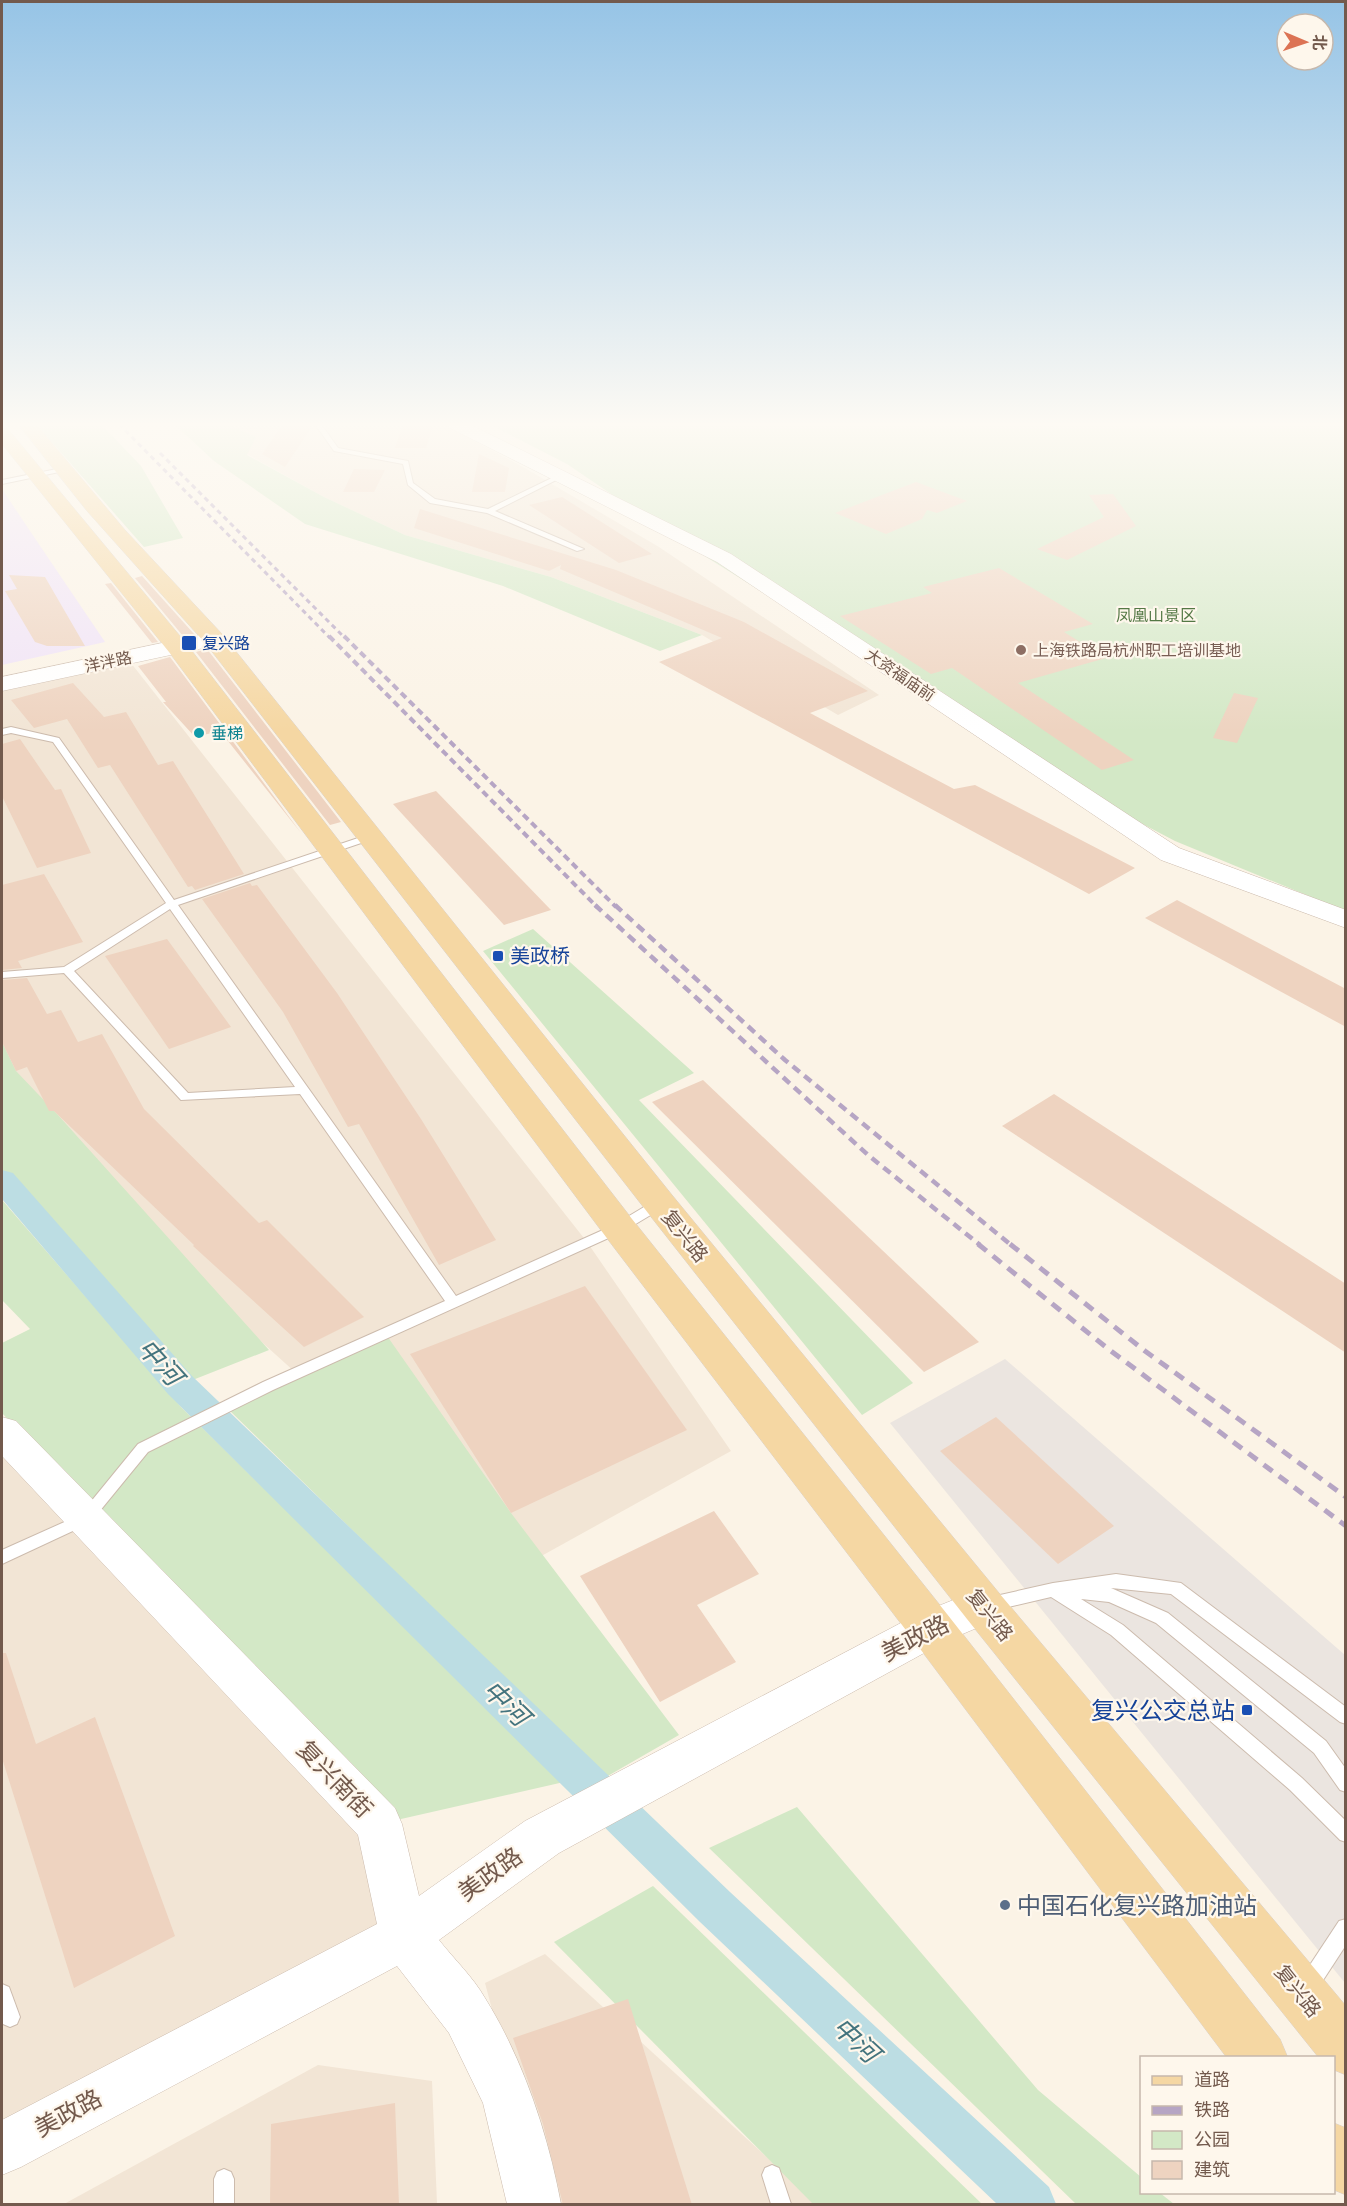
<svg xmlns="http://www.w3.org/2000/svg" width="1347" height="2206" font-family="Montserrat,'Noto Sans SC',sans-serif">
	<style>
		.residential { fill: #f2e5d5 }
		.industrial { fill: #ebe5e0 }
		.education { fill: #f0e3f7 }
		.green { fill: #d3e8c6 }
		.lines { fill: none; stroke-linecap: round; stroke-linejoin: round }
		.canal { fill: #bcdde3; fill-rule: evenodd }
		.building { fill: #eed3c0 }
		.service-casing { stroke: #ccbbad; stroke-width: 2 }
		.tertiary-casing { stroke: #ccbbad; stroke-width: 1 }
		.primary-casing { stroke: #d8d1cd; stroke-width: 1 }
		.service { fill: #fff; fill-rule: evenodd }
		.tertiary { fill: #fff; fill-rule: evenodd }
		.primary { fill: #f5d7a3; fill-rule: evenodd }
		.rail-far3 { stroke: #b6a5c4; stroke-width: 3; stroke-dasharray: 5 4; stroke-linecap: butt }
		.rail-far2 { stroke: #b6a5c4; stroke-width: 4; stroke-dasharray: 7 4.5; stroke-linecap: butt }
		.rail-far1 { stroke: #b6a5c4; stroke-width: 4.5; stroke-dasharray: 9 6; stroke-linecap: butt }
		.rail { stroke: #b6a5c4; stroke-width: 5; stroke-dasharray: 11 8; stroke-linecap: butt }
		.transit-dot { fill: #1a4fb4; stroke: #fef7ec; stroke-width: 2 }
		.education-dot { fill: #8d6e63; stroke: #fef7ec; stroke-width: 2 }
		.culture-dot { fill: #0f9aa8; stroke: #fef7ec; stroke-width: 2 }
		.service-dot { fill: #5c6f8a; stroke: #fef7ec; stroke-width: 2 }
		.labels { text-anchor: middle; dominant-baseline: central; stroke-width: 4.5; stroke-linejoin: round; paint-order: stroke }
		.far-park-label { font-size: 16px; fill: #547845; stroke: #fef7ec }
		.far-transit-label { font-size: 16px; fill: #164399; stroke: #fef7ec; text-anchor: start }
		.far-education-label { font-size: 16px; fill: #785e54; stroke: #fef7ec; text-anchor: start }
		.far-street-label { font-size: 16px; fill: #735a4d; stroke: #fef7ec }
		.far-culture-label { font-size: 16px; fill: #0d838f; stroke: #fef7ec; text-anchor: start }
		.transit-label { font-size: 20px; fill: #164399; stroke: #fef7ec; text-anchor: start }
		.street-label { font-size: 20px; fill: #735a4d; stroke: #fef7ec }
		.near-street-label { font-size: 24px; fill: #735a4d; stroke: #fef7ec }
		.near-transit-label { font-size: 24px; fill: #164399; stroke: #fef7ec; text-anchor: end }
		.near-service-label { font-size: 24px; fill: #4e5e75; stroke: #fef7ec; text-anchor: start }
		.near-water-label { font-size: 26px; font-style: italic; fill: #44747e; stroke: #fef7ec }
	</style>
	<rect width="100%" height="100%" fill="#fbf3e6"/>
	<g class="residential">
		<polygon points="228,424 442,424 523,467 659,547 879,695 838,715 702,635 551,577 405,535 324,497 247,454 256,437"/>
		<polygon points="127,658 587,1242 731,1451 498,1580 296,1373 2,1107 2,684"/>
		<polygon points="2,1432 379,1824 404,1936 2,2148"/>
		<polygon points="545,1954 818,2204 544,2204 485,1983"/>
		<polygon points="318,2065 432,2081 437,2204 64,2204"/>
	</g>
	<polygon class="industrial" points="1005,1359 1345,1655 1345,1983 890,1423"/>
	<polygon class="education" points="2,489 30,531 105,642 2,665"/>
	<g class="green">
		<polygon points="36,424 101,424 141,466 183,538 144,547"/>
		<polygon points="174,424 228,424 256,437 247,455 324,497 405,535 551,577 702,635 660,651 503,586 305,524 214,461"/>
		<polygon points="489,424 1345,424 1345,911 1175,841 1076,789 679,540 567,464"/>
		<polygon points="533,929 694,1073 639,1100 913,1383 862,1415 483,951"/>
		<polygon points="2,1042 16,1071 58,1115 269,1350 180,1385 15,1196 2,1179"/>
		<polygon points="2,1200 182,1408 564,1782 379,1824 2,1413 2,1343 30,1329 2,1300"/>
		<polygon points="385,1333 511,1513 679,1735 606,1777 226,1407"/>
		<polygon points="797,1807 1038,2090 1141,2177 1142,2192 1160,2193 1174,2204 1076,2204 709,1848"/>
		<polygon points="653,1886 982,2204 813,2204 554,1942"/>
	</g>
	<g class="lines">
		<polygon class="canal" points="2,1170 13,1173 192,1376 730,1892 1049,2187 1056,2204 997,2204 700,1922 168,1394 2,1199"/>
	</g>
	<g class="building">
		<polygon points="283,424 313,425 285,467 262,454"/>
		<polygon points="403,424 433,424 426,448 395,448"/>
		<polygon points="479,454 509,468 505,492 472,492"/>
		<polygon points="354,469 385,470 374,492 343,492"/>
		<polygon points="916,482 967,501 937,513 927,510 922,519 886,534 835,513"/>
		<polygon points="1113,494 1136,526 1067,560 1037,549 1104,517 1089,495"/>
		<polygon points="562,497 652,554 619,563 529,505"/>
		<polygon points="420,509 616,570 744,622 868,691 810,713 954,789 975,785 1135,868 1089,894 659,662 722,638 560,569 561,565 549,571 414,528"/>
		<polygon points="999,568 1093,624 1064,632 1106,658 1018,683 1134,760 1102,770 952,668 931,674 840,616 932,593 923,587"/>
		<polygon points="9,575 45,577 85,646 47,646 35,642 5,591 17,589"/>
		<polygon points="142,576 194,634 183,636 135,578"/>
		<polygon points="111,583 158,642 152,643 105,584"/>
		<polygon points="207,649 341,822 330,825 196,652"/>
		<polygon points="170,657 301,833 220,731 195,737 163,702 166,702 138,666"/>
		<polygon points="73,683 104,717 126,712 158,765 173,761 244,874 195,890 192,886 188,887 110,765 98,768 67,719 34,728 11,700"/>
		<polygon points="1234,693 1258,698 1237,743 1213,738"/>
		<polygon points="20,739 55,790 61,789 91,853 37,868 2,796 2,744"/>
		<polygon points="436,791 551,910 504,925 393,804"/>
		<polygon points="44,874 83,942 18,961 22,968 2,970 2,885"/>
		<polygon points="250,883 252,886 257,885 337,993 421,1119 496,1240 439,1265 359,1124 348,1127 283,1012 202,899"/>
		<polygon points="1177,900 1346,989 1346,1027 1145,918"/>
		<polygon points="167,939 231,1027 169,1049 105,956"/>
		<polygon points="27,978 47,1014 61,1010 78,1042 102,1034 144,1109 259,1223 267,1220 364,1317 304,1347 193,1246 194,1245 54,1111 49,1111 27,1067 16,1071 2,1042 2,980"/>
		<polygon points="703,1080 979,1342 924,1372 652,1102"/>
		<polygon points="1054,1094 1346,1284 1346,1353 1002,1126"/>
		<polygon points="585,1286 687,1430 511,1513 410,1354"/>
		<polygon points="996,1417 1114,1526 1058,1564 940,1451"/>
		<polygon points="714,1511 759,1574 697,1605 736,1662 660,1702 580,1576"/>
		<polygon points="2,1653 6,1653 36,1744 95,1717 175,1936 74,1988 2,1758"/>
		<polygon points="628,1999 692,2205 563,2205 543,2124 513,2038"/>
		<polygon points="395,2103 399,2205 270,2205 271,2124"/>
	</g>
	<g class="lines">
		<defs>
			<g id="service">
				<polygon points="315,424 321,424 338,448 408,461 413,483 435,499 488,509 560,474 564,474 564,476 495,511 584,549 577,551 487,513 430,503 408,485 403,464 334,451"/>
				<polygon points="62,468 65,470 64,471 2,484 2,480"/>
				<path d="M11,727L59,738L174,900L367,835H373V839L178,905L456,1296L614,1225L654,1201H664L665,1204L664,1207L624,1231L273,1390L148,1452L90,1523L2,1564V1550L80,1515L138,1444L263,1382L445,1301L300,1094L181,1100L64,973L2,978V972L64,967L166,903L53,742L11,733L2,735V729ZM170,909L295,1087L188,1093L74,971Z"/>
				<polygon points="1116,1574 1181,1583 1346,1707 1346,1724 1340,1722 1171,1594 1111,1588 1168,1613 1326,1741 1346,1769 1346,1792 1340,1790 1314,1753 1156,1623 1109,1602 1081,1599 1123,1625 1302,1778 1346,1821 1346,1842 1340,1840 1290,1790 1111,1635 1051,1597 991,1611 985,1609 983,1604 985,1599 991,1597 1053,1583"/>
				<polygon points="1346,1919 1346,1945 1316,1991 1309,1994 1302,1991 1299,1984 1302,1977 1339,1921"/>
				<polygon points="2,1984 9,1987 20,2017 17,2024 10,2027 3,2024 2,2020"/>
				<polygon points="772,2165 779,2168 791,2204 771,2204 762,2175 765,2168"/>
				<polygon points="224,2169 231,2172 234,2179 234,2204 214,2204 214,2179 217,2172"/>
			</g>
			<g id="tertiary">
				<polygon points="447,424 469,424 731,554 1179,848 1346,910 1346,928 1161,860 717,562 450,428"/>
				<polygon points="214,632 222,634 225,639 222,644 2,691 2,677"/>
				<path d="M2,1417L16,1421L395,1808L402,1824L419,1896L525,1821L916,1615L983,1588L998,1593L1004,1606L998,1619L946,1641L559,1853L439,1940C454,1959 473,1977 485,1998C523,2059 548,2134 561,2204H507L483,2103L449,2033L397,1966L21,2167L2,2175V2120L377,1924L358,1835L2,1456Z"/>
			</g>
			<g id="primary">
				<polygon points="18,424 36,424 125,530 222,634 672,1195 999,1593 1346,2006 1346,2075 1334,2070 1334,2058 1319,2058 967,1619 648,1213 206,644 87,511"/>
				<polygon points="2,428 8,429 185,642 632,1219 947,1614 1280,2039 1288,2058 1227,2058 915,1642 606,1237 169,652 2,444"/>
				<polygon points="1334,2123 1346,2128 1346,2195 1334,2190"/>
			</g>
		</defs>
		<use href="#service" class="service-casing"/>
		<use href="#tertiary" class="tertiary-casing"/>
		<use href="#primary" class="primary-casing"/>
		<use href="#service" class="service"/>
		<use href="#tertiary" class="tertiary"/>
		<use href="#primary" class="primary"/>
		<g class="rail-far3">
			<polyline points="119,424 330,638"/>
			<polyline points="160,453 345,638"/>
		</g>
		<g class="rail-far2">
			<polyline points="329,636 597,907"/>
			<polyline points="344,636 616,907"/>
		</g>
		<g class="rail-far1">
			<polyline points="595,905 868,1155 980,1245"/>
			<polyline points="615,905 785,1060 1011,1245"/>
		</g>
		<g class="rail">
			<polyline points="978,1244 1107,1348 1346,1526"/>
			<polyline points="1010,1244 1145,1351 1346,1497"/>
		</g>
	</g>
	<linearGradient id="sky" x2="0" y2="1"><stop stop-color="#96c4e6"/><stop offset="0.58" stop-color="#fdfaf4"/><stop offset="1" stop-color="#fdfaf4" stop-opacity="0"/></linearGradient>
	<rect width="1347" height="732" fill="url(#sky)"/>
	<g class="transit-dot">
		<rect x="181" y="635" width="16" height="16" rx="3"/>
		<rect x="492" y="950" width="12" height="12" rx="3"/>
		<rect x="1241" y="1704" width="12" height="12" rx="3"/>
	</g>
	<circle class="education-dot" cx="1021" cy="650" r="6"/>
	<circle class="culture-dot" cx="199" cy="733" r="6"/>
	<circle class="service-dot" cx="1005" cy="1905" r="6"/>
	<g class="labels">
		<g class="far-park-label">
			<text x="1156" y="615">凤凰山景区</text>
		</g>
		<g class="far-transit-label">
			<text x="202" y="643">复兴路</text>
		</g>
		<g class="far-education-label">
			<text x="1033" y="650">上海铁路局杭州职工培训基地</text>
		</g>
		<g class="far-street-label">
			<text transform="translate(108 662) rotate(-12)">洋泮路</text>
			<text transform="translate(900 675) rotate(34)">大资福庙前</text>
		</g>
		<g class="far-culture-label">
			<text x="211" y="733">垂梯</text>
		</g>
		<g class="transit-label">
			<text x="510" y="956">美政桥</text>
		</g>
		<g class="street-label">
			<text transform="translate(685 1236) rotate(51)">复兴路</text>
			<text transform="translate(990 1615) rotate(51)">复兴路</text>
			<text transform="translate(1298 1991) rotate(51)">复兴路</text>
		</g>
		<g class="near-street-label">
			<text transform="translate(915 1638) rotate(-27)">美政路</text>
			<text transform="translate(335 1779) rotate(46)">复兴南街</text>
			<text transform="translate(490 1874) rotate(-36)">美政路</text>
			<text transform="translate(68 2113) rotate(-28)">美政路</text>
		</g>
		<g class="near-transit-label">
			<text x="1235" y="1710">复兴公交总站</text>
		</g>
		<g class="near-service-label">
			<text x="1017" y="1905">中国石化复兴路加油站</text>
		</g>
		<g class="near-water-label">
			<text transform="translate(160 1362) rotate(48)">中河</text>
			<text transform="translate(506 1703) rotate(44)">中河</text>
			<text transform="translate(856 2040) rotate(43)">中河</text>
		</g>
	</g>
	<rect width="1347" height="2206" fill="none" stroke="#735a4d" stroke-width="6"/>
	<rect x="1140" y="2056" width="195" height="138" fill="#fef7ec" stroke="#c6b8ac" stroke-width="1.5"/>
	<rect x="1152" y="2076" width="30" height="9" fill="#f5d7a3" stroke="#c6b8ac" stroke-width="1.5"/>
	<text x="1194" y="2086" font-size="18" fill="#735a4d">道路</text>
	<rect x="1152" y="2106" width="30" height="9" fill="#b6a5c4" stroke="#c6b8ac" stroke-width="1.5"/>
	<text x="1194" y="2116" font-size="18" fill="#735a4d">铁路</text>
	<rect x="1152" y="2131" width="30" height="18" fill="#d3e8c6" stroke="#c6b8ac" stroke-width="1.5"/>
	<text x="1194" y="2146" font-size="18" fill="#735a4d">公园</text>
	<rect x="1152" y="2161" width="30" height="18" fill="#eed3c0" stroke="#c6b8ac" stroke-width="1.5"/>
	<text x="1194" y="2176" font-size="18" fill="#735a4d">建筑</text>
	<g transform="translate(1305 42) rotate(92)"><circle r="28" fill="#fef7ec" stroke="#c6b8ac" stroke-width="1.5"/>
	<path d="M0-4.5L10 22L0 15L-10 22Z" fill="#dc7354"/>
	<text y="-9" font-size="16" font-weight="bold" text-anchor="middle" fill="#735a4d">北</text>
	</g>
</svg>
